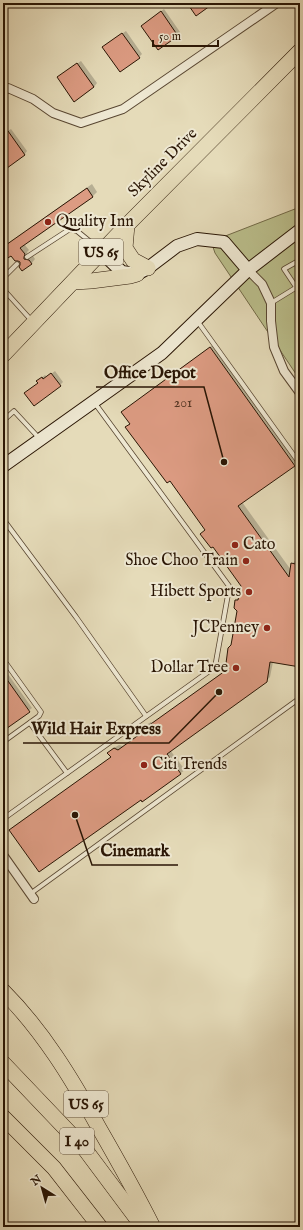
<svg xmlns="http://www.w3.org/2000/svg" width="303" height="1230" font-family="'IM FELL English',serif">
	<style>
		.green { fill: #babe8b; stroke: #726a48 }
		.shadow { fill: #0003 }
		.building { fill: #dc9b82; stroke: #291504 }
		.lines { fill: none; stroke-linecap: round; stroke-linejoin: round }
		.lane-casing { stroke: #584631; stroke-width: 5.5 }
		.street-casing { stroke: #584631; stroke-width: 10 }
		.secondary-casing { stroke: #291504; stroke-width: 14 }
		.highway-casing { stroke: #291504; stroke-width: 16 }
		.lane { stroke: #eee8d2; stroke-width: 4 }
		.street { stroke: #eee8d2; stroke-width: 8 }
		.secondary { stroke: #eee8d2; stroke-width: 12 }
		.highway { stroke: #e5dbb9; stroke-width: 15 }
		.poi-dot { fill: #8f2418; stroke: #eee8d2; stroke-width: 1.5 }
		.labels { text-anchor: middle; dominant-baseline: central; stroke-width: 4; stroke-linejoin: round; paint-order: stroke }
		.number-label { font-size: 14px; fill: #563624 }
		.shield { fill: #eee8d2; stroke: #645442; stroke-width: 1 }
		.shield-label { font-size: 15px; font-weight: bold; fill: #291504 }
		.street-label { font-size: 16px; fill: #291504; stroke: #eee8d2 }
		.poi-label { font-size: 16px; fill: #291504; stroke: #eee8d2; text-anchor: end }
		.leader { fill: none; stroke: #291504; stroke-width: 1.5 }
		.callout-dot { fill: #291504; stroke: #eee8d2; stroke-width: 1.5 }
		.callout-label { font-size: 17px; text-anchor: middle; font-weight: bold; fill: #291504; stroke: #eee8d2; stroke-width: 4; stroke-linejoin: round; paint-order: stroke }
	</style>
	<rect width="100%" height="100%" fill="#e5dbb9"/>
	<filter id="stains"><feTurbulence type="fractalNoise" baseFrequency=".005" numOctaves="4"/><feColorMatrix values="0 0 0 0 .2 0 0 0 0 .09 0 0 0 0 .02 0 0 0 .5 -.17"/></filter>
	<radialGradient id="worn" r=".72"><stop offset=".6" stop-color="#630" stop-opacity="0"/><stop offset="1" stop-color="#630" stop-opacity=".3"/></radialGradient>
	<polygon class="green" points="300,207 300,380 215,253 213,247 215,240"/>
	<g class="shadow">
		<polygon points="164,9 180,32 177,35 142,26"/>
		<polygon points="126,31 142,54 139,57 107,44"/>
		<polygon points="81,61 97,83 94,87 62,74"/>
		<polygon points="11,129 27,151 24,155 3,165 3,134"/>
		<polygon points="92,184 97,192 93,196 24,244 29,250 27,252 28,255 33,256 35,259 31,264 21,261 11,254 3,260 3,247"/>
		<polygon points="214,344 298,461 242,502 291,570 292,564 296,560 300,560 300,666 273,662 270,677 266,681 170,750 185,770 143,801 142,798 10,830 14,826 112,757 109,753 112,749 119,745 123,746 141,733 146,725 151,722 153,723 226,670 232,645 238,611 236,600 240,597 242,585 206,529 170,479 126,427 130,423 122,412"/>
		<polygon points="55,371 63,382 60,385 41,378 45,375 47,377"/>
		<polygon points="3,667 32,708 3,730"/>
	</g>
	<g class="building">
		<polygon points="187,3 214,3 196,16"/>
		<polygon points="161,11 178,36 158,50 141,26"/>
		<polygon points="122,33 140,58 120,72 102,47"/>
		<polygon points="77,63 94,87 74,102 57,77"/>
		<polygon points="8,131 25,155 3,171 3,134"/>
		<polygon points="87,188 93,197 20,248 25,254 24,257 24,259 29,260 32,264 22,271 19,267 20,265 20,262 18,261 15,261 11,256 3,261 3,247"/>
		<polygon points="210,347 295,466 238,506 289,577 291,563 300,565 300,667 270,662 267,682 167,754 181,774 142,802 141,800 39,872 9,830 111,757 107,753 114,748 118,750 140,734 141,729 146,725 148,726 225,671 228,648 231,645 237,611 234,608 235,600 238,600 241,586 213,547 211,548 200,534 205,530 170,481 167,483 125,427 130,424 121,412"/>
		<polygon points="51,373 61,386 34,406 24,393 38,383 36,381 42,377 43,379"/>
		<polygon points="3,674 30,712 3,731"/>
	</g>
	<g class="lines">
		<defs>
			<g id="lane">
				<polyline points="27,257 70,229 77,231 99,249"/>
				<polyline points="300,260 284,269 300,293"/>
				<polyline points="3,278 17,264"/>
				<polyline points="3,287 4,290 32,321"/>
				<polyline points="271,303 297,287"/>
				<polyline points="198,322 300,464"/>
				<polyline points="3,421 14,411 39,438"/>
				<polyline points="3,519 76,617 146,716"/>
				<polyline points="3,659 41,712 39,716 3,742"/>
				<polyline points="30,723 67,773"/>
				<polyline points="3,819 215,667 229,589 229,586 94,402"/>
				<polyline points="30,894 300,698"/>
			</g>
			<g id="street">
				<polyline points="3,91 8,88 33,99 53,113 81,123 123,109 277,3"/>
				<polyline points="248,270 262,284 271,303 271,321 274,347 284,371 300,393"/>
				<polyline points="3,855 34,899"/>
			</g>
			<g id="secondary">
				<polyline points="101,252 122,272 137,274 148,268 177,246 197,239 224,242 248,270 300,230"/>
				<polyline points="3,466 162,353 248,270"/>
			</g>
			<g id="highway">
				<polyline points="127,225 125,248 133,260 148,268"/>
				<polyline points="74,282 91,281 130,276 137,274"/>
				<polyline points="3,355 127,225 300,51"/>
				<path d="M3,991C43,1031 72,1079 99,1128C118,1161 136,1193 153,1227"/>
				<polyline points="3,1063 84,1148 143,1227"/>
				<polyline points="3,1117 54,1168 100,1227"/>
			</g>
		</defs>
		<use href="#lane" class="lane-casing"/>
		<use href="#street" class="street-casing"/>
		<use href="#secondary" class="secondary-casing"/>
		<use href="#highway" class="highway-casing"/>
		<use href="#lane" class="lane"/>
		<use href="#street" class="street"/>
		<use href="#secondary" class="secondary"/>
		<use href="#highway" class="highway"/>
	</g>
	<g class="poi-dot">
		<circle cx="48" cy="222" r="4"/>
		<circle cx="235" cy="545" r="4"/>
		<circle cx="246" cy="561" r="4"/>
		<circle cx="249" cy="592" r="4"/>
		<circle cx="267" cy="628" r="4"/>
		<circle cx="236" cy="668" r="4"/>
		<circle cx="144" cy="765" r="4"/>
	</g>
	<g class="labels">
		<g class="number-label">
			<text x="183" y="403">201</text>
		</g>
		<g class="shield">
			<rect x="79" y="239" width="44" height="26" rx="3"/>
			<rect x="64" y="1091" width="44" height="26" rx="3"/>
			<rect x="60" y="1128" width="34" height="26" rx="3"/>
		</g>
		<g class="shield-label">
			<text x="101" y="252">US 65</text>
			<text x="86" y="1104">US 65</text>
			<text x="77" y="1141">I 40</text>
		</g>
		<g class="street-label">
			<text transform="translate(163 163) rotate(-45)">Skyline Drive</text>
		</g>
		<g class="poi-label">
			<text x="56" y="222" text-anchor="start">Quality Inn</text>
			<text x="243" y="545" text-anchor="start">Cato</text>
			<text x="238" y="561">Shoe Choo Train</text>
			<text x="241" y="592">Hibett Sports</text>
			<text x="259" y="628">JCPenney</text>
			<text x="228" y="668">Dollar Tree</text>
			<text x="152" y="765" text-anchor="start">Citi Trends</text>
		</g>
	</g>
	<path class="leader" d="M224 462L204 387H96M219 692L169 743H23M75 815L92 865H178"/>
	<g class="callout-dot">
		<circle cx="224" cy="462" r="4"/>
		<circle cx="219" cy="692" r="4"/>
		<circle cx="75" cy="815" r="4"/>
	</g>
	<g class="callout-label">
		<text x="150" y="378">Office Depot</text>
		<text x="96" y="734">Wild Hair Express</text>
		<text x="135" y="856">Cinemark</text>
	</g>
	<rect width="303" height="1230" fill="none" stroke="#e5dbb9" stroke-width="16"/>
	<rect x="4" y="4" width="295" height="1222" fill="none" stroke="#291504" stroke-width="2"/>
	<rect x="8" y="8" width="287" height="1214" fill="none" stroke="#291504"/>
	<g transform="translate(42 1188) rotate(323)" stroke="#eee8d2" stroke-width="3" paint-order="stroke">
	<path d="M0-3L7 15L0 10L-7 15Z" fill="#291504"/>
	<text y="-6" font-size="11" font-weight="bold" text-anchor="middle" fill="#291504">N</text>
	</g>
	<path d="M153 40v6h65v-6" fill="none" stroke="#291504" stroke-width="2"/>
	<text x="159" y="40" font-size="12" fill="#291504" stroke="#eee8d2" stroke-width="3" paint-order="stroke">50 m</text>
	<rect width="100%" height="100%" filter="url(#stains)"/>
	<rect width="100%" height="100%" fill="url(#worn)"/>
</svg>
